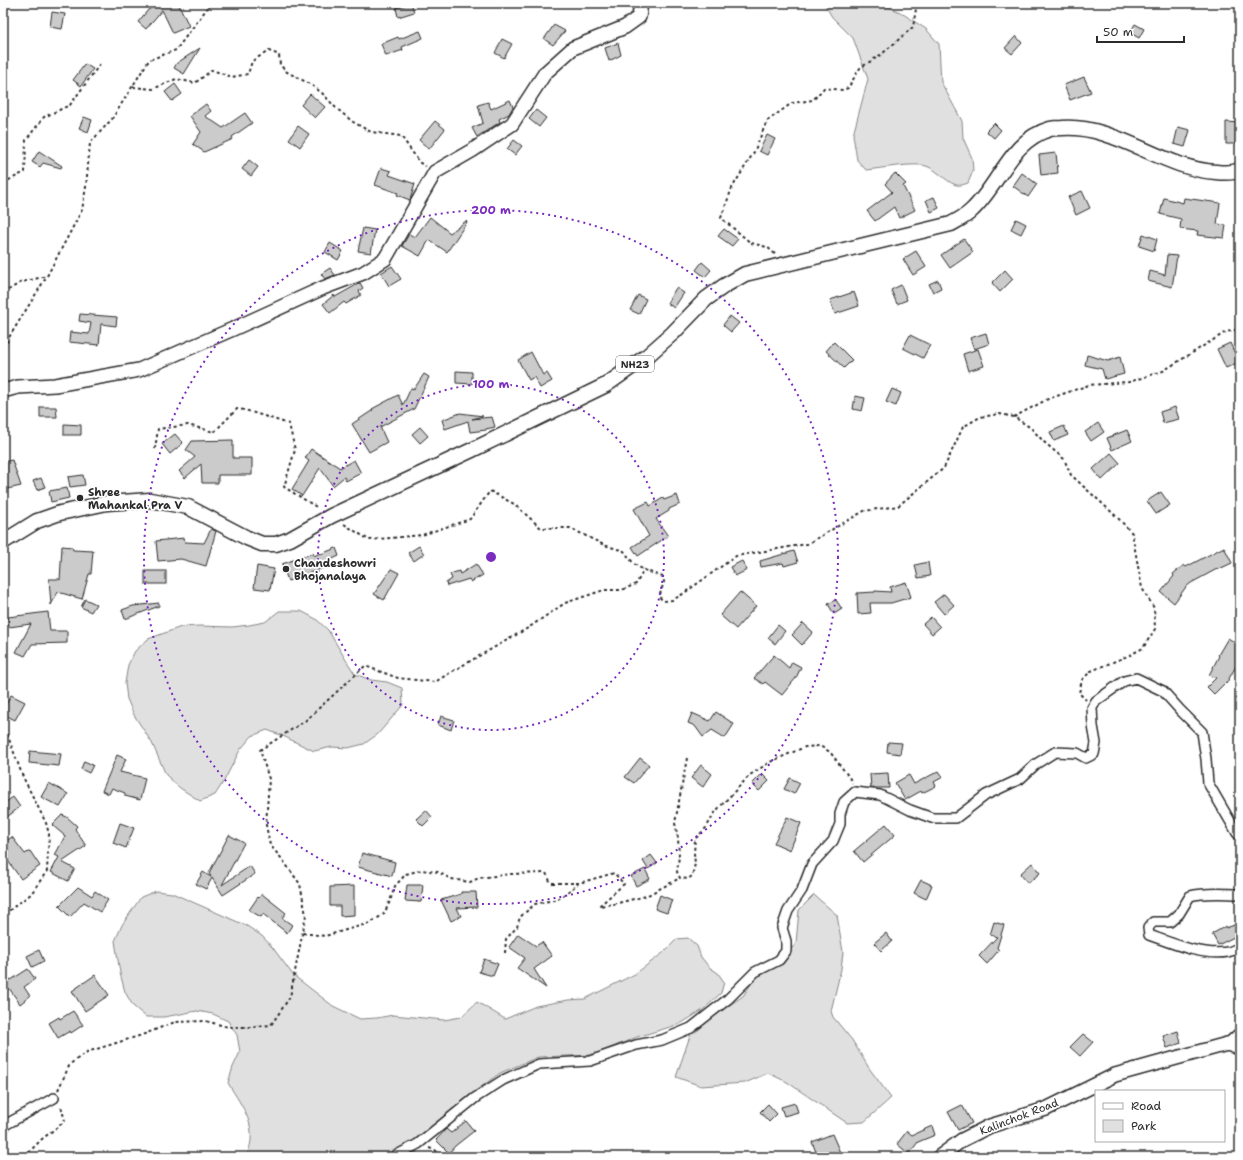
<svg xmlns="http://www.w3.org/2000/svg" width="1243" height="1160" font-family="'Shantell Sans',sans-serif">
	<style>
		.green { fill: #e0e0e0; stroke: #868686 }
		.building { fill: #cbcbcb; stroke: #2b2b2b }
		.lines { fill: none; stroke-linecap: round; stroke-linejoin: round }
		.street-casing { stroke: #2b2b2b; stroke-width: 12 }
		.secondary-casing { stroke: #2b2b2b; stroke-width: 16 }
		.primary-casing { stroke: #2b2b2b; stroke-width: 17 }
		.path { stroke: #2b2b2b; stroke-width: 2; stroke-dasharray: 3 3; stroke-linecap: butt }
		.street { stroke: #fff; stroke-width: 9 }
		.secondary { stroke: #fff; stroke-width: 13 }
		.primary { stroke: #fff; stroke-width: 14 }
		.ring { fill: none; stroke: #7b2cbf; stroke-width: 2; stroke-dasharray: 2 4 }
		.poi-dot { fill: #2b2b2b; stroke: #fff; stroke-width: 1.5 }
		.labels { text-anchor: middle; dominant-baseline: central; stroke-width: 3.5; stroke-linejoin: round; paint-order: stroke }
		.shield { fill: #fff; stroke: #6b6b6b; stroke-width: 1 }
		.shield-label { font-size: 10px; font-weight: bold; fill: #2b2b2b }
		.poi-label { font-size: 11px; font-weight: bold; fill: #2b2b2b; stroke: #fff; text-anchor: start }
		.street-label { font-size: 11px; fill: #2b2b2b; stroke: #fff }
		.centre { fill: #7b2cbf; stroke: #fff; stroke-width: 2 }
		.ring-label { font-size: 12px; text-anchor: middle; font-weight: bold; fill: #7b2cbf; stroke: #fff; stroke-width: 3.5; stroke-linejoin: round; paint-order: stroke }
	</style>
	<rect width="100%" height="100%" fill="#fff"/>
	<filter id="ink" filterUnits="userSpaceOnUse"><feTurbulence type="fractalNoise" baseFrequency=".025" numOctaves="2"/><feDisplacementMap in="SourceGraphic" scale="8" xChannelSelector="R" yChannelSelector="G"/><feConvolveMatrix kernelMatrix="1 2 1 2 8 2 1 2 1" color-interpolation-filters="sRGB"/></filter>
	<g filter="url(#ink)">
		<g class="green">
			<path d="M824,3H879L900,12L926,29L939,44L941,82L962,121L963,138L972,158L973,171L968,183C965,184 960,186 956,185C944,181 936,167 922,165C903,164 885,168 866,170L857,160L853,135L868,79L853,38L832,17Z"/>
			<polygon points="279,611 301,611 316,619 328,630 346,660 355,674 371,680 387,682 402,688 403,705 378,734 364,744 348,748 332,747 314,751 283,736 267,730 252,736 240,750 224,781 215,795 200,801 180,788 166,775 152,743 134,715 127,699 125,683 128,665 135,651 148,639 181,627 199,626 232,627 249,625 265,622"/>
			<path d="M156,891L172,893L247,926L262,936L273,948L293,975L333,1006L360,1019L377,1018L393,1015L444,1020L461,1017L477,1002L505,1019L536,1006L568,1000L585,999L635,974L663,953L677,939L688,938L697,946L701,957L709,967L718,973L724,982L721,993L703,1010L680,1024L637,1037L593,1055L538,1057L500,1073L470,1095L413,1141L418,1157H246C260,1128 243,1108 228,1083L233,1067L240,1052L237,1035L228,1021L213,1014L197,1011L164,1017H146L133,1006L125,992L120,973L115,941L122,925L141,897Z"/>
			<polygon points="814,895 837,915 843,952 841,969 831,1011 833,1017 852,1040 869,1068 891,1098 864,1122 847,1123 787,1082 768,1073 745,1083 701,1086 676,1077 692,1030 743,996 757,975 783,960 796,943 799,910"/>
		</g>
		<g class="building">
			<polygon points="158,3 178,3 189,26 173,33 162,10 146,29 138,22 148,10"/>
			<polygon points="411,3 414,12 398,17 396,8"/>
			<polygon points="52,12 65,14 62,29 50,27"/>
			<polygon points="1135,24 1144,29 1139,38 1130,33"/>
			<polygon points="554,25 565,31 553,45 544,39"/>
			<polygon points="420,31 423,38 402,47 403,50 386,56 381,44 398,37 399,39"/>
			<polygon points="1016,36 1022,43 1012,54 1005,48"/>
			<polygon points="502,39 512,44 504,58 495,53"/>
			<polygon points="618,43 621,55 609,61 605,48"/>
			<polygon points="200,48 184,74 174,68 177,63"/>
			<polygon points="85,64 93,69 81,86 73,80"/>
			<polygon points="1084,77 1091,92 1070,100 1064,85"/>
			<polygon points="175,84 182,94 172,101 165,92"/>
			<polygon points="310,94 325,107 315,118 301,105"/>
			<polygon points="510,100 513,107 509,114 499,119 500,122 477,137 472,128 483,123 478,105 488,102 491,109"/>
			<polygon points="206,104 211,111 205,116 223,128 245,113 252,123 232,137 233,139 204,152 193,144 201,132 190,116"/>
			<polygon points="536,110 546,118 539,127 529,119"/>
			<polygon points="84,117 92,120 88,132 79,128"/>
			<polygon points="435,121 445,129 429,149 419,140"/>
			<polygon points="1226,122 1240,123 1240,144 1226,144"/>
			<polygon points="994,123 1001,130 994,138 986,131"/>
			<polygon points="298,126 309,134 300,147 289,139"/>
			<polygon points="1178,127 1190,130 1185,147 1174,144"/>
			<polygon points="767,135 775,139 767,155 759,151"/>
			<polygon points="514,140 522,146 515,155 507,149"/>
			<polygon points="39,151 62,166 61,168 43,163 40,167 32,162"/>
			<polygon points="1056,153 1058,173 1041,175 1039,155"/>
			<polygon points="249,160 258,167 251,176 242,169"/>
			<polygon points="381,168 391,171 389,175 415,184 410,200 397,195 398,193 375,185"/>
			<polygon points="895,173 906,184 903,186 915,210 899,218 894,207 875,221 867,211 892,192 885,184"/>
			<polygon points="1022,173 1037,184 1028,197 1013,186"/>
			<polygon points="1082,191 1090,208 1076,215 1068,197"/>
			<polygon points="934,197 939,208 931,212 926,200"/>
			<polygon points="1164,198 1183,203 1184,198 1220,203 1217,224 1226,225 1224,238 1197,235 1198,231 1180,229 1181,219 1160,214"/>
			<polygon points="430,217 450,233 466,221 467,222 447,252 429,240 420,256 402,246 409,234 415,237"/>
			<polygon points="1016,219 1026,224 1021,234 1011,229"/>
			<polygon points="363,228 375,230 371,253 358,251"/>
			<polygon points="724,229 738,239 732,246 718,236"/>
			<polygon points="1143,234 1157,239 1154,251 1139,246"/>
			<polygon points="964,239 973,252 950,268 941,255"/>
			<polygon points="330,243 343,251 338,260 325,252"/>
			<polygon points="916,251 926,267 913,275 903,259"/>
			<polygon points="1167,255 1177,256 1172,287 1148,281 1150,271 1165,275"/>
			<polygon points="702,262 711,270 705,277 696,270"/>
			<polygon points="392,266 401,279 389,286 381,273"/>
			<polygon points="330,268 335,275 325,279 321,274"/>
			<polygon points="1005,270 1013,279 1000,292 992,283"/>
			<polygon points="938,280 941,288 933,292 929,284"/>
			<polygon points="360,283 363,288 359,291 361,295 346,304 344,302 330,313 323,304 334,295 335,297"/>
			<polygon points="901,285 907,300 897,304 891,290"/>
			<polygon points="676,288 684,293 674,308 667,303"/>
			<polygon points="854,292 859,306 835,314 830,300"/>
			<polygon points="638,295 646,299 639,314 630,310"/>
			<polygon points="80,314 117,317 116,326 101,324 99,345 69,342 70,332 89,334 91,323 79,321"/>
			<polygon points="730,316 739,323 731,332 723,325"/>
			<polygon points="986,333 989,344 974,349 970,338"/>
			<polygon points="910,335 930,345 923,358 903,348"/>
			<polygon points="834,342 852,360 844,368 826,351"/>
			<polygon points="1230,343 1239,362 1226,368 1217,349"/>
			<polygon points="978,349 984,366 968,371 963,354"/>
			<polygon points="531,352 543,375 547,373 552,381 540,388 534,377 529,380 518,360"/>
			<polygon points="1087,355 1108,361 1120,357 1124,374 1105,379 1102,369 1085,365"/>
			<polygon points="456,371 472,372 472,384 456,383"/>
			<polygon points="424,374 429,377 414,409 380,427 387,442 369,452 352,424 373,410 372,409 398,395 403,405 411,388 414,389"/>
			<polygon points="892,389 901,393 896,406 886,402"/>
			<polygon points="855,396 865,398 862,411 853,409"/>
			<polygon points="40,407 56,407 57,417 40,417"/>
			<polygon points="1175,407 1179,419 1163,423 1160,412"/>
			<polygon points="460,413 483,416 472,419 492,417 495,427 486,429 486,430 470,432 468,421 445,429 442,420"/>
			<polygon points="1098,423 1104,432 1091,441 1085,432"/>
			<polygon points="64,424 81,425 81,435 64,435"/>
			<polygon points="1064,426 1068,435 1054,441 1050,432"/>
			<polygon points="420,427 428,436 420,443 412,434"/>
			<polygon points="1127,430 1132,441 1112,450 1107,438"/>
			<polygon points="175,434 183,443 170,454 162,444"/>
			<polygon points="233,440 233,458 252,458 252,475 218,475 218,483 202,483 201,464 185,478 179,471 195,457 186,450 192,441"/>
			<polygon points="311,449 340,468 354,460 361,473 346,481 344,477 333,486 320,468 302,496 292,489 309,461 305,458"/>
			<polygon points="1111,453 1120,463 1102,480 1093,469"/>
			<polygon points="12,460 21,486 7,489 3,478 3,462"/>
			<polygon points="83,475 85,485 70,487 68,477"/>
			<polygon points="41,478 45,487 37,490 33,481"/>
			<polygon points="67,488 69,498 51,502 49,491"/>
			<polygon points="1161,492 1170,505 1156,514 1147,501"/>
			<polygon points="677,495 680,504 669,509 669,511 656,519 668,536 638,556 632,547 649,536 634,509 648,502 650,506 663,498 664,500"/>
			<polygon points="211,529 216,531 206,566 181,559 158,561 156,541 184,538 185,542 204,543"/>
			<polygon points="62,546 72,547 73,550 93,551 91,574 89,574 82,599 58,592 51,605 49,579 59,579 60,580"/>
			<polygon points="419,546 424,554 414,561 408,553"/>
			<polygon points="1224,547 1232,563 1217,570 1217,569 1191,583 1186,587 1174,603 1161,592 1174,576 1173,574 1184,565 1186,567"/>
			<polygon points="336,548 339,556 324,563 326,567 288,581 282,564 313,553 314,556 320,553 321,554"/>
			<polygon points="794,551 798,562 784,566 783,563 761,567 760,561"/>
			<polygon points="742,561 747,570 735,576 730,567"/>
			<polygon points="928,562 930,576 918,578 915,565"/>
			<polygon points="476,564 483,575 471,582 469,579 447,586 446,583 452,579 450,574 459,571 460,574"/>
			<polygon points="257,566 274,569 270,590 254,588"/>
			<polygon points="391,569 399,573 384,600 374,594"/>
			<rect x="145" y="571" width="21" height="13"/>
			<polygon points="906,582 911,597 891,603 870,603 871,613 858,614 857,593 875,592 875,591 891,592 890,587"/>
			<polygon points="740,592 756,606 736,629 720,615"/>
			<polygon points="944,594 954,605 944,614 934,602"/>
			<polygon points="85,599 96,604 91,612 81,607"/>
			<polygon points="836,600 842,609 834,614 828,604"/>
			<polygon points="159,603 159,606 125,619 122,610 133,606"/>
			<polygon points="48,612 50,631 67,631 67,643 32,644 25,656 16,652 31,624 9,627 8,617"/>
			<polygon points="931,617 940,627 932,634 923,624"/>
			<polygon points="803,623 813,632 802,645 792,635"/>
			<polygon points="778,625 785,631 775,644 768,638"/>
			<polygon points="1228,638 1240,646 1240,659 1226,684 1225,683 1214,694 1207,687 1216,678 1209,675 1219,656 1218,655"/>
			<polygon points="774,655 789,668 792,662 801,667 796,678 782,695 765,682 763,684 754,678"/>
			<polygon points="11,695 25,702 15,720 3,714 3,710"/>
			<polygon points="716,712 734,724 725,738 712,730 703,737 695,726 688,723 692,713 710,721"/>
			<polygon points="441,716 454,720 451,730 438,725"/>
			<polygon points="888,742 902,743 900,754 887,752"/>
			<polygon points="30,751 61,754 59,766 29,763"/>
			<polygon points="117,755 126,759 120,772 145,778 140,800 125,796 125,793 112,788 109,794 102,791"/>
			<polygon points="640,758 649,765 634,783 625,777"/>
			<polygon points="84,761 93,765 89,773 81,769"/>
			<polygon points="701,765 712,774 703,787 691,778"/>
			<polygon points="939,771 943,777 934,782 936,786 922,793 921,791 905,800 895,783 909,775 914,784"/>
			<polygon points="888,773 889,788 871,788 870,774"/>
			<polygon points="762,774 769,781 759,791 752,784"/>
			<polygon points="790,778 800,783 794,794 784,789"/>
			<polygon points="49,783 68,794 60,807 41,797"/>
			<polygon points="13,797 20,807 7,817 3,811 3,804"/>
			<polygon points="426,810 432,817 423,826 416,819"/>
			<polygon points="62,815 67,817 77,826 75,829 86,846 62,862 75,869 68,881 51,872 59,857 55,855 65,836 52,825"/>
			<polygon points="787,817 801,823 790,850 774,843"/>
			<polygon points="120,823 134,828 126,848 113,843"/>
			<polygon points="886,824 895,835 863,862 854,851"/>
			<polygon points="229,835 244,843 222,885 250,866 255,874 223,895 212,878 206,889 196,884 203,872 211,877 209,873"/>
			<polygon points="12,837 25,854 30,851 40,866 21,879 8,861 7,862 3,856 3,843"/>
			<polygon points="362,853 395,862 392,876 358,867"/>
			<polygon points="651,855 657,863 648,869 643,861"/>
			<polygon points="1032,863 1040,873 1028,883 1020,874"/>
			<polygon points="645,869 650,879 636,886 631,876"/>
			<polygon points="921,880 932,885 926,899 914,893"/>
			<polygon points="407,885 423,885 421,902 405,901"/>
			<polygon points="354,886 354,915 340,916 340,906 330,906 330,887"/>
			<polygon points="78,887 92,896 95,891 108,900 100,912 84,902 70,917 59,906"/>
			<polygon points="461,892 476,892 477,907 457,908 461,916 451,921 441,900 461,894"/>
			<polygon points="262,894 286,913 282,918 292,925 287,933 263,914 261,917 249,910 258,897 259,898"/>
			<polygon points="660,895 672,900 667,913 655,909"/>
			<polygon points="994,922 1004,925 997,948 999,950 987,964 979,956 997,937 990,935"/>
			<polygon points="1240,923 1240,934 1218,945 1212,934 1226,926 1226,928"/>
			<polygon points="886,933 892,941 881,951 874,943"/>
			<polygon points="518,934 536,946 542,942 552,956 534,969 546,988 517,968 525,958 509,947"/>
			<polygon points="39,950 44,961 32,967 27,956"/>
			<polygon points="484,959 498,964 493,976 479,972"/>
			<polygon points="28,969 35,979 24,987 30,996 20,1004 9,988 3,996 3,974 11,980"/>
			<polygon points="95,975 109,995 85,1011 72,991"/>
			<polygon points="73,1011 83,1025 71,1033 70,1031 58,1038 49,1023 59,1017 60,1019"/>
			<polygon points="1178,1031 1181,1043 1167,1048 1163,1036"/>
			<polygon points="1083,1034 1093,1042 1080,1056 1070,1047"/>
			<polygon points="795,1103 798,1112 784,1116 781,1107"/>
			<polygon points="768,1104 777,1114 769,1122 760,1112"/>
			<polygon points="962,1105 972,1123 958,1130 948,1112"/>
			<polygon points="466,1121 474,1131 455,1146 449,1153 436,1140 446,1129 451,1133"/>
			<polygon points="932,1126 935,1135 918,1142 909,1154 897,1144 907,1131 912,1135"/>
			<polygon points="832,1134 842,1157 818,1157 812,1142"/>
		</g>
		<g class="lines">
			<defs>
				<g id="street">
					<path d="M1240,894C1224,894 1205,892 1190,896L1179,914L1170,922H1153L1148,928L1149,935C1174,944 1202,956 1228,952C1232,951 1236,949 1240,947"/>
					<polyline points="1227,1044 1240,1032"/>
					<polyline points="3,1126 54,1098"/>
					<polyline points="393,1157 418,1144 475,1098 503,1080 539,1064 590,1061 636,1045 662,1040 691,1028 728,999 755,972 779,960 786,951 786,941 782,928 788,911 802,890 812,864 833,841 840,824 840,814 844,802 855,792 880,795 910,810 932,818 956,818 986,795 1020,779 1036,764 1055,752 1077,753 1086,758 1094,754 1096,743 1093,726 1092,708 1096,701 1124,681 1136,678 1163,691 1180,710 1202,732 1206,759 1208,783 1237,833 1240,836"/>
				</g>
				<g id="secondary">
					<polyline points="3,391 18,387 55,385 139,370 233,329 323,288 363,273 385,259 435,172 473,150 512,124 545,73 573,48 625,27 639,17 641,3"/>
					<polyline points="939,1157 962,1140 990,1126 1046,1109 1115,1075 1227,1044 1240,1048"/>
				</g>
				<path id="primary" d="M3,542L37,521L60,513L107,503L150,500L188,507L247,538L262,544H276L290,539L331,516L472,450L606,385L647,356L673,333L706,299L724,286L745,274L951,224C958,220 965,217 971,211C999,186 1010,140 1050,129C1054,128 1058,128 1062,128C1115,124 1163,169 1216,172C1224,173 1233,173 1240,170"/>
			</defs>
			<use href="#street" class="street-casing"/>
			<use href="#secondary" class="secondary-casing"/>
			<use href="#primary" class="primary-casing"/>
			<g class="path">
				<polyline points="1240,14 1238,17 1237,41 1240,45"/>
				<polyline points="133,87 153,89 176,79 195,83 212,70 232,77 248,74 252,61 269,51 279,55 280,65 287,72 310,84 322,93 336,108 353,122 371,132 401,136 420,163 426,166"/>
				<polyline points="3,183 25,172 26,140 44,117 70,105 100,64"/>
				<polyline points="775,254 767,247 751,243 721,218 732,188 754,152 767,121 792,103 813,100 824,88 843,90 848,88 860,68 882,54 913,27 917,3"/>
				<polyline points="3,293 22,282 47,276"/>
				<polyline points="3,354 8,339 47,276 82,210 86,187 90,143 112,119 149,60 176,50 211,3"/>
				<polyline points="1014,417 1048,399 1089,385 1129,382 1163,371 1226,332 1240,329"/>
				<polyline points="155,449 158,429 188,425 214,432 237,409 245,410 289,424 295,450 284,487 318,508"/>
				<polyline points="344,524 369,540 422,535 470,519 490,491 514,504 541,528 570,528 604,545 624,551 634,564 644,570"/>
				<polyline points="3,723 23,777 46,823 49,834 47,871 31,894 3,915"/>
				<polyline points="687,758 675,823 678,838 679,856 677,872 680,878 688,879 692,876 695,864 694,853 695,839 706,828 716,811 750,775 770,762 805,747 820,746 830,752 849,777 852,783"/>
				<polyline points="303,933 325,936 370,923 384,914 390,901 395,886 406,874 421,870 438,872 451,879 470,882 479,878 511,874 546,873 551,883 579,883 614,873 624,884 599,906 614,904 646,896 680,878"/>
				<polyline points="505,953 506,939 517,927 520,917 535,904 558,899 578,884"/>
				<polyline points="58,1090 70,1064 87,1052 142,1035 175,1022 206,1021 228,1027 253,1027 271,1025 290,997 306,915 300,884 282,859 270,845 266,825 269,779 260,750 305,721 365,666 398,678 435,682 453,671 528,628 565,603 604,590 622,590 636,584 644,570 663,577 664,582 659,597 664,601 672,600 680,596 736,556 807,544 864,511 898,506 944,468 963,427 980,417 1000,414 1014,417 1031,428 1044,442 1064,459 1071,475 1117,517 1132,533 1142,588 1154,608 1155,629 1143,648 1130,655 1091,671 1082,680 1079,693 1086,700"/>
				<polyline points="429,1148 435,1150 443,1157"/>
				<polyline points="24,1157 42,1139 65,1121 61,1106"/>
			</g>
			<use href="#street" class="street"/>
			<use href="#secondary" class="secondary"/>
			<use href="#primary" class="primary"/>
		</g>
	</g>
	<g class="ring">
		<circle cx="491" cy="557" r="173"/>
		<circle cx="491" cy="557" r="347"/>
	</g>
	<g class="poi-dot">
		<circle cx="80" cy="498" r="4"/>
		<circle cx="286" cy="569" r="4"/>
	</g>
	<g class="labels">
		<rect class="shield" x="616" y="356" width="38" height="16" rx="3"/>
		<g class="shield-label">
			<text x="635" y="364">NH23</text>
		</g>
		<g class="poi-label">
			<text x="88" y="492">Shree<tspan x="88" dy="13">Mahankal Pra V</tspan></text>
			<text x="294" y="563">Chandeshowri<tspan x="294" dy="13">Bhojanalaya</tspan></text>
		</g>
		<g class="street-label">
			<text transform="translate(1019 1117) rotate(-21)">Kalinchok Road</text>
		</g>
	</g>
	<circle cx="491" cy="557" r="6" class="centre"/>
	<g class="ring-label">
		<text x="491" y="214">200 m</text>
		<text x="491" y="388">100 m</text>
	</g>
	<rect width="1243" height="1160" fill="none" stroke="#fff" stroke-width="16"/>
	<rect x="8" y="8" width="1227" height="1144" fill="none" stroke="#2b2b2b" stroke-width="1.5" filter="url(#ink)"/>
	<rect x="1095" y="1090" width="130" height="52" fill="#ffffff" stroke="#aaaaaa"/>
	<rect x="1103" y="1103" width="20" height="6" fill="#ffffff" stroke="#aaaaaa"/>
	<text x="1131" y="1110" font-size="12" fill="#2b2b2b">Road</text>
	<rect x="1103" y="1120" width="20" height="12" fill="#e0e0e0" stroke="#aaaaaa"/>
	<text x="1131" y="1130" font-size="12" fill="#2b2b2b">Park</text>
	<path d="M1097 36v6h87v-6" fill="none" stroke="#2b2b2b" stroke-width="2"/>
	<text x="1103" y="36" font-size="12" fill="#2b2b2b" stroke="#ffffff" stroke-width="3" paint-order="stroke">50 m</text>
</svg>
